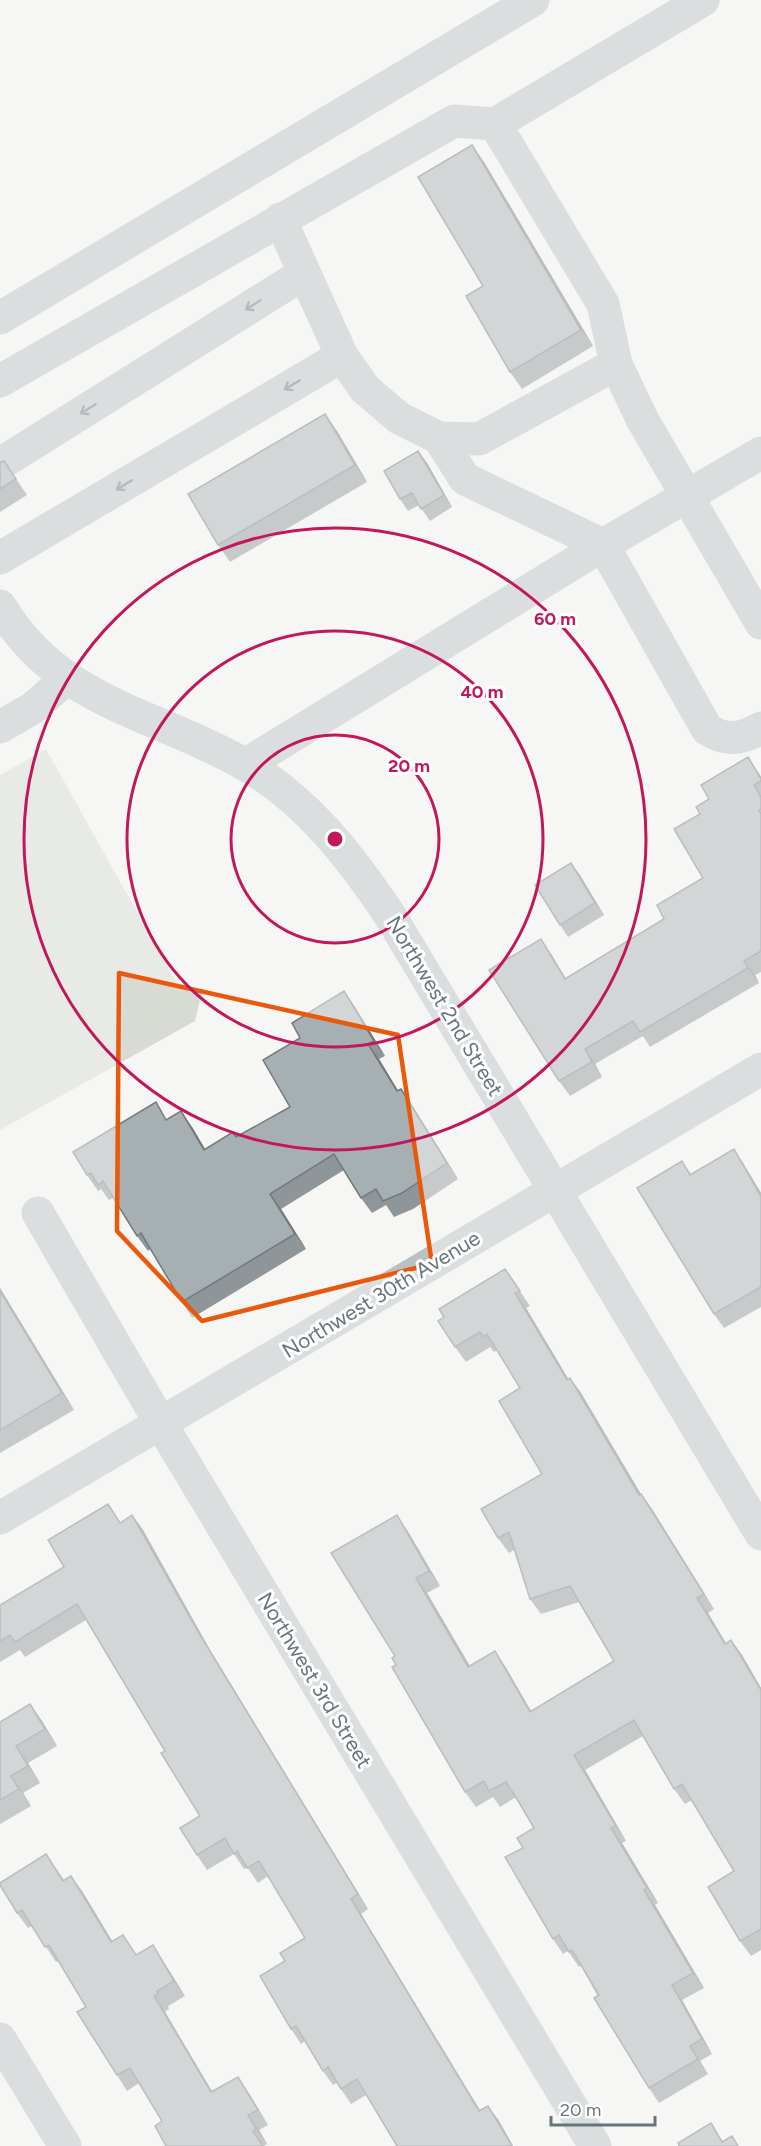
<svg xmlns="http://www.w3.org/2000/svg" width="761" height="2146" font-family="Figtree,sans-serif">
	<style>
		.green { fill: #d7dbd3 }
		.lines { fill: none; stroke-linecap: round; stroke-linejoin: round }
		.minor { stroke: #bbc1c3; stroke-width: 33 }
		.wall { fill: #8f9699 }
		.shaded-wall { fill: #747a7d }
		.building { fill: #a6afb2; stroke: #747a7d; stroke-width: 1.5 }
		.oneway { stroke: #64767c }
		.marked { fill: none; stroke: #e8590c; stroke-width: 4.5; stroke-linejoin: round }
		.ring { fill: none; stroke: #c2185b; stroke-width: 3 }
		.labels { text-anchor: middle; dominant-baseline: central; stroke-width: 6; stroke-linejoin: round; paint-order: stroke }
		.street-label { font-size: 21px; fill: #64767c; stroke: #fff }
		.centre { fill: #c2185b; stroke: #fff; stroke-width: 3 }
		.ring-label { font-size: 18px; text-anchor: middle; font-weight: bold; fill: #c2185b; stroke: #fff; stroke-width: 6; stroke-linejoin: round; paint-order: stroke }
	</style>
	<rect width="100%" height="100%" fill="#f6f6f4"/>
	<polygon class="green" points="46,749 176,982 202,991 195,1021 0,1130 0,775"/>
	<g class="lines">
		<g class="minor">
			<polyline points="495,124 603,304 616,364 642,419 761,623"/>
			<polyline points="280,219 342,356 365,389 399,418 439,438 479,439 616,364"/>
			<polyline points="0,318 533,0"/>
			<polyline points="0,381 454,121 495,124 703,0"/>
			<path d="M439,438L465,479L603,545L707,729C726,742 742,739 761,728"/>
			<polyline points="0,464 303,274"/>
			<polyline points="0,558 342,356"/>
			<path d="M0,606C59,704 153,712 244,764C306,799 350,856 389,914L761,1534"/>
			<polyline points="0,727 33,708 67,678"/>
			<polyline points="245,765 603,545 761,453"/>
			<polyline points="38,1213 161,1424 595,2146"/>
			<polyline points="0,1518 761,1069"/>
			<polyline points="0,2039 65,2146"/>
		</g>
	</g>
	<g class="wall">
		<polygon points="484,162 593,346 522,389 510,372 483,286"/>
		<polygon points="337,431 367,482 230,562 218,545"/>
		<polygon points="418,451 427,463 452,507 430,521 419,505 408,511 400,499"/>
		<polygon points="4,461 27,495 0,512 0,462"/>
		<polygon points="758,772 761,777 761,972 755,975 759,983 650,1047 643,1036 595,1064 602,1077 570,1096 559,1081 551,954 566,979 664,919 703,878 700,814"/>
		<polygon points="571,863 604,915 568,937 560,925"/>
		<polygon points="344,991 355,1007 385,1056 379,1059 398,1091 401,1089 412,1105 458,1179 413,1209 394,1217 386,1205 372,1213 361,1198 344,1170 281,1209 306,1249 192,1318 182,1302 150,1249 148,1251 137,1236 113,1198 109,1200 101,1189 98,1191 87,1175 168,1119 192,1127 205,1149 237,1137 290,1107 300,1038"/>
		<polygon points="734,1149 743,1163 761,1193 761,1307 724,1328 714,1314 682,1161 691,1174"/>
		<polygon points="505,1269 530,1306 526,1308 568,1379 570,1378 581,1393 641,1494 652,1509 714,1609 708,1613 726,1643 731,1640 742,1655 761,1688 761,1950 751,1956 740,1941 734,1871 692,1800 685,1804 674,1789 643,1736 585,1770 626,1841 622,1843 658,1903 655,1905 704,1988 682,2000 712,2054 700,2061 708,2074 659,2103 649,2088 581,1966 579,1967 568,1951 563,1954 553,1939 523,1848 534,1828 516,1797 500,1807 493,1797 476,1807 465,1792 396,1665 395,1656 407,1530 440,1586 427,1593 470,1666 505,1666 531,1712 614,1661 579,1602 541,1614 530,1599 514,1550 509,1553 498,1538 542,1474 520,1388 497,1350 494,1352 490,1347 466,1362 455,1347 444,1317"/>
		<polygon points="0,1288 74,1410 0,1453"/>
		<polygon points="132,1515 143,1530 210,1650 368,1909 361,1914 480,2110 488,2106 499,2121 513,2146 397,2146 366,2095 351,2104 337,2083 333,2085 323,2071 305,2041 301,2044 291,2029 285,1961 305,1938 268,1876 258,1883 247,1867 244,1869 234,1854 207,1870 197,1855 200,1816 165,1751 86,1620 25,1657 20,1650 0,1662 0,1605 64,1567 121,1522"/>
		<polygon points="30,1704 42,1721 57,1746 28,1763 40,1783 23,1793 31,1806 0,1824 0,1722"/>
		<polygon points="46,1854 64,1880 82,1891 112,1942 137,1955 153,1945 163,1961 185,1996 168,2006 169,2009 165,2012 212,2092 248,2092 268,2125 259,2130 267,2144 264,2146 166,2146 162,2121 139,2083 127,2091 117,2075 86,2007 58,1961 56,1962 32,1926 28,1928 17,1913"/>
	</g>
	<g class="shaded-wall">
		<polygon points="472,145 484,162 593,346 581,330"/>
		<polygon points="325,414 337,431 367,482 355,465"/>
		<polygon points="418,451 427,463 452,507 444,495"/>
		<polygon points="748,757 758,772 761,777 761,779"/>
		<polygon points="571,863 580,875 604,915 595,903"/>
		<polygon points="541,939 551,954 575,994 565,979"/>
		<polygon points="744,961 755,975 759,983 748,968"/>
		<polygon points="344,991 355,1007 385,1056 374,1041"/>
		<polygon points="368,1044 379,1059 408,1107 397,1091"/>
		<polygon points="585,1049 595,1064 602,1077 592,1062"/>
		<polygon points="401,1089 412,1105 458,1179 447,1163"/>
		<polygon points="181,1111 192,1127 215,1166 204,1150"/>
		<polygon points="734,1149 743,1163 761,1193 761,1197"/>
		<polygon points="270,1194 281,1209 306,1249 295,1234"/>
		<polygon points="0,1288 74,1410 62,1393 0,1291"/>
		<polygon points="515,1293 526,1308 578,1395 567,1380"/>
		<polygon points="570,1378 581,1393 650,1510 639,1495"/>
		<polygon points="641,1494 652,1509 714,1609 704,1594"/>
		<polygon points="132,1515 143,1530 210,1650 368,1909 358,1894 200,1635"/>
		<polygon points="397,1515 407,1530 440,1586 429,1571"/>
		<polygon points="416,1578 427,1593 479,1682 468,1667"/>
		<polygon points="697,1598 708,1613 735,1659 725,1644"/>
		<polygon points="731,1640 742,1655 761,1688 761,1690"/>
		<polygon points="495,1651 505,1666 541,1728 530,1712"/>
		<polygon points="30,1704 42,1721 57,1746 45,1729"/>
		<polygon points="16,1746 28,1763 40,1783 28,1766"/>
		<polygon points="574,1755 585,1770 626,1841 616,1826"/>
		<polygon points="11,1776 23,1793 31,1806 19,1789"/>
		<polygon points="611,1828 622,1843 658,1903 647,1888"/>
		<polygon points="71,1876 82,1891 122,1957 111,1942"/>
		<polygon points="644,1890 655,1905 704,1988 693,1973"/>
		<polygon points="351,1899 361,1914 489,2126 479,2111"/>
		<polygon points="153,1945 163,1961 185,1996 174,1981"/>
		<polygon points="672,1985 682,2000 712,2054 702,2039"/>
		<polygon points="154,1996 165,2012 222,2108 211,2092"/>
		<polygon points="690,2046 700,2061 708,2074 698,2059"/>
		<polygon points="238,2077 248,2092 268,2125 258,2110"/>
		<polygon points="488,2106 499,2121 513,2146 512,2146"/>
		<polygon points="248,2115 259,2130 267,2144 256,2129"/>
	</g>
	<g class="building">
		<polygon points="472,145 581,330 510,372 466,296 483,286 418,177"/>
		<polygon points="325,414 355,465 218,545 188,494"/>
		<polygon points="418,451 444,495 421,509 412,493 400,499 384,471"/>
		<polygon points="4,461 16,479 0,489 0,462"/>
		<polygon points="748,757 761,779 761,781 754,785 761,797 761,809 759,810 761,814 761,951 744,961 748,968 640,1032 633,1021 585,1049 592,1062 559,1081 489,970 541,939 565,979 664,919 657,905 703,878 674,829 700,814 696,807 709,799 701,785"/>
		<polygon points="571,863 595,903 560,925 535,885"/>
		<polygon points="344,991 374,1041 368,1044 397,1091 401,1089 447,1163 402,1193 383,1201 376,1189 361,1198 334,1154 270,1194 295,1234 182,1302 141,1233 137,1236 103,1181 98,1185 91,1173 87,1175 73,1152 156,1102 166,1120 181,1111 204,1150 233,1132 236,1137 290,1107 263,1060 300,1038 292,1023"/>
		<polygon points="734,1149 761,1197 761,1287 714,1314 637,1188 682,1161 690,1175"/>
		<polygon points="505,1269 520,1291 515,1293 567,1380 570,1378 639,1495 641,1494 704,1594 697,1598 725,1644 731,1640 761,1690 761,1929 740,1941 708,1887 734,1871 682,1784 674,1789 634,1720 574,1755 616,1826 611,1828 647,1888 644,1890 693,1973 672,1985 702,2039 690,2046 698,2059 649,2088 594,1998 599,1995 572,1950 569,1952 559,1935 553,1939 505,1857 523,1848 517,1838 534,1828 520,1804 506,1782 489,1791 484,1781 465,1792 392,1667 396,1665 392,1658 395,1656 331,1553 397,1515 429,1571 416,1578 468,1667 495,1651 530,1712 614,1661 570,1586 530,1599 509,1532 498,1538 481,1509 542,1474 499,1401 520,1388 487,1334 483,1337 480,1332 455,1347 438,1321 444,1317 439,1309"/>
		<polygon points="0,1291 62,1393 0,1430"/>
		<polygon points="108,1504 120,1523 132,1515 200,1635 358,1894 351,1899 479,2111 488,2106 512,2146 397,2146 357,2079 341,2089 328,2067 323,2071 296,2026 291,2029 260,1976 285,1961 280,1953 305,1938 259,1861 247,1868 237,1851 234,1854 225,1838 197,1855 180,1828 200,1816 161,1753 165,1751 77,1604 15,1642 10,1635 0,1641 0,1605 64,1567 48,1540"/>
		<polygon points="30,1704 45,1729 16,1746 28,1766 11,1776 19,1789 0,1800 0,1722"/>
		<polygon points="46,1854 63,1881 71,1876 111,1942 123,1935 136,1955 153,1945 174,1981 157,1991 158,1994 154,1996 211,2092 238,2077 258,2110 248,2115 256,2129 253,2131 263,2146 166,2146 155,2126 162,2121 130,2068 117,2075 77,2012 86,2007 49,1945 45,1947 22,1910 17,1913 0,1885 0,1883"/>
		<polygon points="711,2123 722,2142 732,2136 738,2146 679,2146 678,2143"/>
	</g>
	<defs><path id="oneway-shaft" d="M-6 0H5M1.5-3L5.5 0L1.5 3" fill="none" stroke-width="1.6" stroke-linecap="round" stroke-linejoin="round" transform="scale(1.5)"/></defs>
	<g class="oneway">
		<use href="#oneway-shaft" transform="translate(253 305) rotate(148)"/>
		<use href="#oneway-shaft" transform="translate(292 385) rotate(149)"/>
		<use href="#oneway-shaft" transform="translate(88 409) rotate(148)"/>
		<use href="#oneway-shaft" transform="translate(124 485) rotate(149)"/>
	</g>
	<path d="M0 0H761V2146H0ZM119,973L398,1035L432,1264L202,1321L117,1231Z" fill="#f6f6f4" fill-opacity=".55" fill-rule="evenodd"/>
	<path class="marked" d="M119,973L398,1035L432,1264L202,1321L117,1231Z"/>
	<g class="ring">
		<circle cx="335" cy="839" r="104"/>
		<circle cx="335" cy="839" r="208"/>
		<circle cx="335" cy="839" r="311"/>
	</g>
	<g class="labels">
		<g class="street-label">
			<text transform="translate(445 1006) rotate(59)">Northwest 2nd Street</text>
			<text transform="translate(381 1294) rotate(-31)">Northwest 30th Avenue</text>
			<text transform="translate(315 1680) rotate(59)">Northwest 3rd Street</text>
		</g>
	</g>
	<circle cx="335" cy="839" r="9" class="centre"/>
	<g class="ring-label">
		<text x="555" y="625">60 m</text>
		<text x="482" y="698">40 m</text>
		<text x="409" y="772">20 m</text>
	</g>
	<path d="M551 2116v9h104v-9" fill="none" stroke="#64767c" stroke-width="3"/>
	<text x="560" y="2116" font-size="18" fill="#64767c" stroke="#ffffff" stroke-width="4.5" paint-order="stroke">20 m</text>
</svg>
